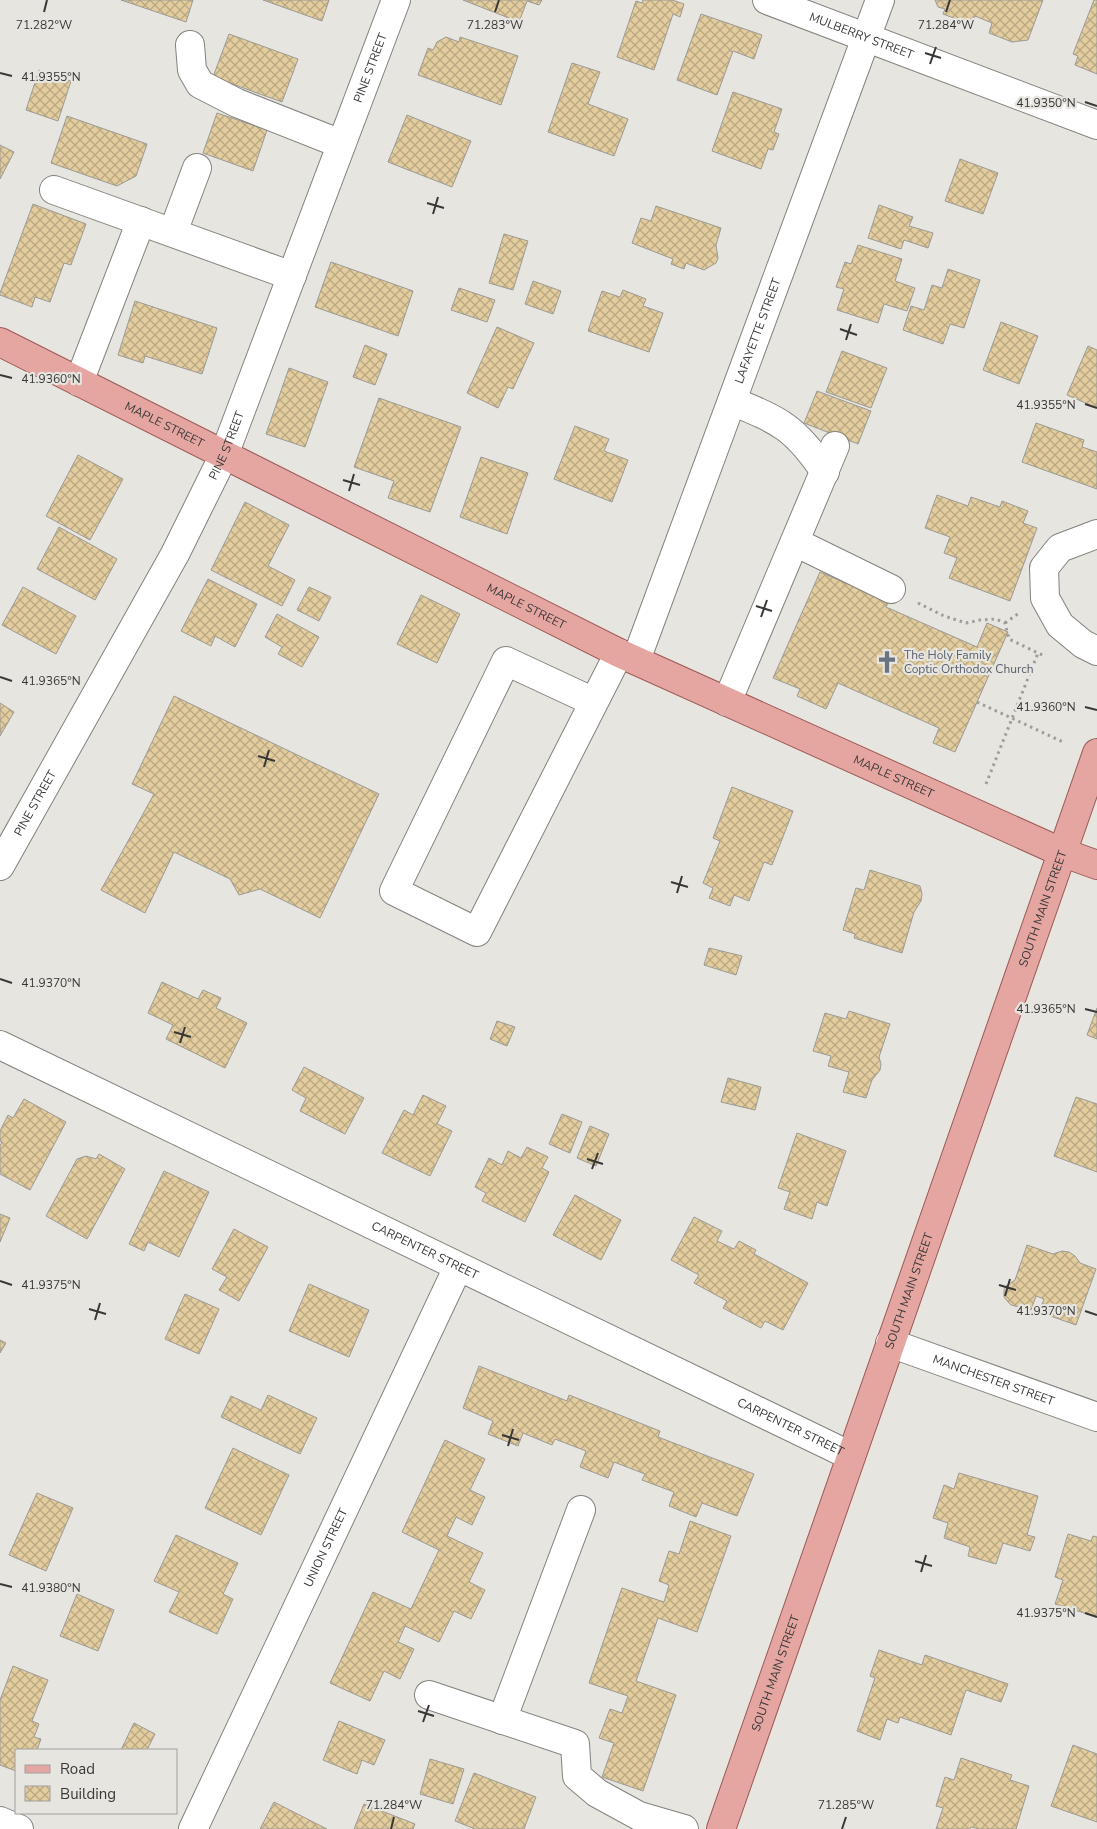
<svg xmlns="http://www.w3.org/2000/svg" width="1097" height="1829" font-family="'Nunito Sans',sans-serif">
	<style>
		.building { fill: url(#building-cross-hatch); stroke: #9c9a96 }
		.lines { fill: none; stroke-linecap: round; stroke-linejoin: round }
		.minor-casing { stroke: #83827d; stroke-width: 30 }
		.major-casing { stroke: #9d5954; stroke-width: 30 }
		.path { stroke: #9e9d99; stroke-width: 3; stroke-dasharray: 2.5 4; stroke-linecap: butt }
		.minor { stroke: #fff; stroke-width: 28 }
		.major { stroke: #e5a6a2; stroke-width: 28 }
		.ticks { fill: none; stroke: #393837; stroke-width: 2 }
		.labels { text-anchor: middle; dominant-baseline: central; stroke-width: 4.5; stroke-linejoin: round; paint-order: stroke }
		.street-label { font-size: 12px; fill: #393837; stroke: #e7e5e0 }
		.worship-label { font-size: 12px; fill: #5b616d; stroke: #e7e5e0; text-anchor: start }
		.ticks-label { font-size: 12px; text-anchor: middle; fill: #393837; stroke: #e7e5e0; stroke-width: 4.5; stroke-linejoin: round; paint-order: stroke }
	</style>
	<defs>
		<pattern id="building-cross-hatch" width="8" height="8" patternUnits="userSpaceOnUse" patternTransform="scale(1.25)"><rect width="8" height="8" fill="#e3cd9f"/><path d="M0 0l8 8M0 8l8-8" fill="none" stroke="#b9a782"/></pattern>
	</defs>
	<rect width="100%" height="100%" fill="#e7e5e0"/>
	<g class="building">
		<polygon points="121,0 193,0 186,22"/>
		<polygon points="263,0 329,0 322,21"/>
		<polygon points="463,0 542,0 539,5 527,1 519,22"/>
		<polygon points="643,0 672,0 684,4 680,17 673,14 654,70 617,57 636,1 642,3"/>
		<polygon points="935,0 1043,0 1028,40 1012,42 989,33 992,23 975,16 972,25 943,14 945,9 938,7"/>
		<polygon points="1094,0 1097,0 1097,74 1075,65 1078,56 1073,54"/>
		<polygon points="701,14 762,35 754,59 733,51 717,95 677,80"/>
		<polygon points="229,34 298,59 282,102 213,77"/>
		<polygon points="446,37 459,42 460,37 518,56 501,105 418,75 428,48 433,50 437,42"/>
		<polygon points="572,63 600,72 588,104 628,119 614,156 548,132"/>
		<polygon points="39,70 71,81 58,121 26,110"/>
		<polygon points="733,92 782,109 774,132 779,134 773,150 768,149 761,169 712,151"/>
		<polygon points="217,113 267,130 253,171 203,153"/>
		<polygon points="407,115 471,141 452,187 388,162"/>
		<polygon points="67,116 147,144 136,176 117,186 51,163"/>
		<polygon points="0,145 14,152 0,179"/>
		<polygon points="960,159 998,173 983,214 945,201"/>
		<polygon points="33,204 86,224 71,265 64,263 50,302 35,297 32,307 0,295 0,293"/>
		<polygon points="879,205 913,217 909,226 933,233 928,248 904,240 901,249 868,238"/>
		<polygon points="656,206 721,228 716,245 718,258 716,263 704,270 686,263 684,269 671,264 673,259 632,243 641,218 651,221"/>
		<polygon points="504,234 528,241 513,290 489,283"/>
		<polygon points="858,245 902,259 895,281 915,288 907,311 884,304 878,323 837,310 844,289 836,287 845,262 851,264"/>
		<polygon points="331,262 413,291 398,336 315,307"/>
		<polygon points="948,269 980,280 964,328 950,324 943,344 903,330 911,306 924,310 932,285 942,288"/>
		<polygon points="533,281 561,291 553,314 525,304"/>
		<polygon points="459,288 495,300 487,322 451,310"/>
		<polygon points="623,290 646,299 643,306 663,313 649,352 588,331 602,291 620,297"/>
		<polygon points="135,301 217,328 202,374 145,356 143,363 118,355"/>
		<polygon points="1001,322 1038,336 1019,384 983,370"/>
		<polygon points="497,327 534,343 513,389 508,387 498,408 467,393"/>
		<polygon points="365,345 387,354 375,385 353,377"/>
		<polygon points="1088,346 1097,350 1097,408 1067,395"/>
		<polygon points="842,351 887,368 871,408 826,392"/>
		<polygon points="289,368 328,382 305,447 266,434"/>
		<polygon points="817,391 871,411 858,444 804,423"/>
		<polygon points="379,398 461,427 430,512 388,498 394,481 354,467"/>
		<polygon points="1036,423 1084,440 1082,447 1097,452 1097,489 1022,462"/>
		<polygon points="575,426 609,439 604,451 628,460 612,502 554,479"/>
		<polygon points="78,455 123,479 90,540 46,516"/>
		<polygon points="481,457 528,473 507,534 460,517"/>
		<polygon points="937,495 968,506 971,497 1000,507 1002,501 1028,511 1023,523 1037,528 1010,601 949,578 957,558 944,553 950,537 925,528"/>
		<polygon points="245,502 289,525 268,566 295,580 282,606 211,570"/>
		<polygon points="59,527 117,559 95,600 37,569"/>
		<polygon points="820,572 848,584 851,576 892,594 886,607 977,647 987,623 1008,632 955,752 933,743 939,728 838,683 826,709 797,696 800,689 773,678"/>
		<polygon points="208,579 257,604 235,647 215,636 211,646 181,631"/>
		<polygon points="23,587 76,616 56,654 2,625"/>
		<polygon points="309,587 331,597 319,621 297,610"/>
		<polygon points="421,595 460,614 437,663 397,644"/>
		<polygon points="277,614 319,637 302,667 278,654 282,647 265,637"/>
		<polygon points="174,696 379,794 320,918 260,889 239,895 230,879 174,852 145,913 101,890 154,794 132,784"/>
		<polygon points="0,703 14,712 0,736"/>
		<polygon points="732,787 793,811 772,865 764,862 749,901 734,895 730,906 709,898 713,888 703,883 720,841 713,838"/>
		<polygon points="870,870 920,886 922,894 921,901 914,912 902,953 854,938 855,934 843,930 856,888 864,890"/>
		<polygon points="709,948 742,956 736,975 704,965"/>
		<polygon points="162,982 198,999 203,990 221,998 216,1008 247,1023 225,1068 166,1039 173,1025 148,1013"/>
		<polygon points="1097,1008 1097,1039 1087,1035"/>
		<polygon points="849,1011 890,1024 879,1057 881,1064 880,1070 872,1080 866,1098 843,1092 849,1072 828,1066 831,1056 813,1051 825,1013 846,1019"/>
		<polygon points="497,1021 515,1027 507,1046 490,1039"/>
		<polygon points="304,1067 364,1098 345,1134 300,1111 306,1098 292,1090"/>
		<polygon points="728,1078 761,1087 755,1110 721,1102"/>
		<polygon points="423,1095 446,1106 437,1124 452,1131 430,1176 382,1153 404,1110 413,1115"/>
		<polygon points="1076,1097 1097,1104 1097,1172 1054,1156"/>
		<polygon points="24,1099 66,1122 30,1190 0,1174 0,1146 2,1142 0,1141 0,1131 8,1115 13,1118"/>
		<polygon points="562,1114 582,1122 570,1153 549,1144"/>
		<polygon points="590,1126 609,1134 596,1166 577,1158"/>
		<polygon points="797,1133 846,1151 827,1206 817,1202 812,1219 784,1209 790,1192 778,1188"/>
		<polygon points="527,1147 548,1157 542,1168 549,1172 525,1222 482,1201 486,1193 475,1187 489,1158 502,1165 508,1151 521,1158"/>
		<polygon points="99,1154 125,1169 87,1239 46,1216 77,1159 86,1156 96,1159"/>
		<polygon points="164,1171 209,1192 179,1257 148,1242 144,1251 129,1244"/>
		<polygon points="575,1195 621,1220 601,1260 553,1235"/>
		<polygon points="0,1214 10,1218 0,1242"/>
		<polygon points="694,1217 722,1231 717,1241 734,1249 739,1241 756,1250 754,1254 808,1283 783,1330 765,1321 761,1328 723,1308 727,1301 694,1283 699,1275 671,1260"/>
		<polygon points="234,1229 268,1247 239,1301 219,1290 227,1277 212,1269"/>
		<polygon points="1027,1245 1053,1254 1062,1251 1069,1252 1075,1256 1080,1263 1096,1269 1076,1325 1039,1312 1044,1299 1036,1296 1031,1310 1011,1305 1008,1302 1004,1297 1004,1290 1006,1286 1015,1280"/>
		<polygon points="309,1284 369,1310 349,1357 289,1331"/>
		<polygon points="185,1294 219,1309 199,1354 165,1339"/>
		<polygon points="0,1340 6,1343 0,1353"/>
		<polygon points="479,1366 567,1401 569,1395 660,1431 658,1437 754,1474 737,1516 702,1503 696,1517 669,1506 674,1492 642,1480 645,1474 614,1462 608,1478 580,1467 586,1451 555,1439 552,1445 523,1433 518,1446 488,1434 493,1421 463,1408"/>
		<polygon points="268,1395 317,1418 300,1454 221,1417 231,1396 261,1410"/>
		<polygon points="445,1440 485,1459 470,1490 485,1497 472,1525 456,1517 447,1536 483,1553 469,1582 485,1590 471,1619 454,1611 439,1642 405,1626 398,1642 414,1649 400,1679 384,1671 370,1701 330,1683 373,1592 411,1609 439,1550 402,1532"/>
		<polygon points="233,1448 289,1475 261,1535 205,1508"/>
		<polygon points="959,1473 1038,1496 1027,1535 1035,1537 1030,1551 1003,1543 996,1564 968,1556 970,1547 944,1538 948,1523 933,1518 944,1485 954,1489"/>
		<polygon points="37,1493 73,1508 46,1571 9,1555"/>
		<polygon points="690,1521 731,1536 697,1632 658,1618 636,1681 676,1695 643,1791 602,1777 614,1743 599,1738 610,1709 622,1713 628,1696 589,1683 622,1588 664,1602 669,1585 659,1581 669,1551 679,1554"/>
		<polygon points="1068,1534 1091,1541 1093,1536 1097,1537 1097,1617 1055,1604 1063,1580 1055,1577"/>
		<polygon points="176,1535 238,1563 223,1594 233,1599 217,1634 169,1612 179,1592 154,1581"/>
		<polygon points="77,1594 114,1610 98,1651 60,1636"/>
		<polygon points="879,1650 922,1665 925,1655 1008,1684 1001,1702 966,1690 951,1735 900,1717 898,1723 887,1719 880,1740 857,1731 875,1678 870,1676"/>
		<polygon points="13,1666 48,1680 32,1721 39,1724 34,1737 41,1739 37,1750 16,1750 16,1771 0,1765 0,1700"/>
		<polygon points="339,1721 385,1740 374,1765 362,1760 357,1774 323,1760"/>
		<polygon points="134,1723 155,1734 147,1750 121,1750"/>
		<polygon points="1073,1745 1097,1754 1097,1822 1051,1806"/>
		<polygon points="961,1758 1012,1775 1010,1780 1029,1786 1016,1829 979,1829 971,1827 970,1829 936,1829 943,1808 936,1806 945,1777 954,1780"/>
		<polygon points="430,1759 464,1769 453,1804 420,1794"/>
		<polygon points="474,1773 536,1797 524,1829 475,1829 455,1821"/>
		<polygon points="274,1802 327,1829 260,1829"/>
		<polygon points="364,1804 415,1824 413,1829 354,1829"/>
	</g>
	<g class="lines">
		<defs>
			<g id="minor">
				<path id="s1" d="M767,0L1097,125"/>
				<polyline points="190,45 192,70 200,84 237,103 341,144"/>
				<polyline points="54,190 292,276"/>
				<polyline points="173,232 197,168"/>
				<polyline points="79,382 141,221"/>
				<path d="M732,401C780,421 795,427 825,472"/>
				<polyline points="1097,534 1060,548 1044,568 1045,598 1060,625 1083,644 1097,651"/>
				<polyline points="795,542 891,589"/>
				<path id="s2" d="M636,660L880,0"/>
				<polyline points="594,702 506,661 394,891 477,932 619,653"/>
				<polyline points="727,702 835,446"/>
				<path id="s3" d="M0,866L175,554L224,455L396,0"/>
				<path id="s4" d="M0,1045L851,1456"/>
				<path id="s5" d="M890,1343L1097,1417"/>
				<polyline points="429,1695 575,1744 577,1776 597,1793 639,1816 684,1829"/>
				<polyline points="502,1720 581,1510"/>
				<polyline points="0,1821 19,1829"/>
				<path id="s6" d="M193,1829L458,1267"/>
			</g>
			<g id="major">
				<path id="s7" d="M0,342L619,653L1061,852L1097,865"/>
				<path id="s8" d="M721,1829L1097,753"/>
			</g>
		</defs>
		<use href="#minor" class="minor-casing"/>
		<use href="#major" class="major-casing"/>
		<g class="path">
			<polyline points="918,603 944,616 966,623 980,620 996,619 1005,623 1009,639 1038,653"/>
			<polyline points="1005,623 1019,613"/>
			<polyline points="977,702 1063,742"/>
			<polyline points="986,784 1038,653 1045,656"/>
		</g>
		<use href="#minor" class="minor"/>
		<use href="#major" class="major"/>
	</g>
	<path class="ticks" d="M44,12L47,0M495,12L499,0M946,12L950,0M925,53L941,58M930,64L936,47M0,73L12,76M1085,102L1097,106M427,203L444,208M433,214L438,197M840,329L857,335M846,340L851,324M0,375L12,378M1085,404L1097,408M343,480L360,485M349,491L354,474M756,606L772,611M761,617L767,600M0,677L12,681M1085,707L1097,710M258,756L275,761M264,767L269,750M671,882L688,887M677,893L682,876M0,979L12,983M1085,1009L1097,1012M174,1032L191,1037M180,1043L185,1027M587,1159L603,1164M592,1169L598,1153M0,1281L12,1285M999,1285L1016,1290M1005,1296L1010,1279M89,1309L106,1314M1085,1311L1097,1315M95,1320L100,1303M502,1435L519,1440M508,1446L513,1429M915,1561L932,1566M921,1572L926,1555M0,1584L12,1587M1085,1613L1097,1617M418,1711L434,1716M423,1722L429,1705M391,1829L394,1817M842,1829L846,1817"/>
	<defs>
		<symbol id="church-bare" viewBox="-9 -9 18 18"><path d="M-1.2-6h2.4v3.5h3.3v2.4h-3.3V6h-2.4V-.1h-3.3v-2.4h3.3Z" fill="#6b7280" stroke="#e7e5e0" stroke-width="2.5" paint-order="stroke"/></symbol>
	</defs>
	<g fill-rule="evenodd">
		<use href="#church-bare" x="871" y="646" width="32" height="32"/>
	</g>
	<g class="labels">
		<g class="street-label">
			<text stroke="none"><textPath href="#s1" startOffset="101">MULBERRY STREET</textPath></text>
			<text stroke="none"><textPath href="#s3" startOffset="882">PINE STREET</textPath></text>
			<text stroke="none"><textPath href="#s2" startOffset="351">LAFAYETTE STREET</textPath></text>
			<text stroke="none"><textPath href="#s7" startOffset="184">MAPLE STREET</textPath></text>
			<text stroke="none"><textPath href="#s3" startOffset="478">PINE STREET</textPath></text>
			<text stroke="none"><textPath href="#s7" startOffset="589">MAPLE STREET</textPath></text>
			<text stroke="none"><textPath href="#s7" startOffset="994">MAPLE STREET</textPath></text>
			<text stroke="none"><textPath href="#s3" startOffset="72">PINE STREET</textPath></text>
			<text stroke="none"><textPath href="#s8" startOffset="975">SOUTH MAIN STREET</textPath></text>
			<text stroke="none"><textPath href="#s4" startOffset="472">CARPENTER STREET</textPath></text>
			<text stroke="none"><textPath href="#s8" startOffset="570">SOUTH MAIN STREET</textPath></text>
			<text stroke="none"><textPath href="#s5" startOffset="110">MANCHESTER STREET</textPath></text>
			<text stroke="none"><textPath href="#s4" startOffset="878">CARPENTER STREET</textPath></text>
			<text stroke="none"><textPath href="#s6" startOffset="311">UNION STREET</textPath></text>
			<text stroke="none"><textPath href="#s8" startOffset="165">SOUTH MAIN STREET</textPath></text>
		</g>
		<g class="worship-label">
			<text x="904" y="655">The Holy Family<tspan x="904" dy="14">Coptic Orthodox Church</tspan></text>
		</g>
	</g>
	<g class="ticks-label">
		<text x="44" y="29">71.282°W</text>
		<text x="495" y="29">71.283°W</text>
		<text x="946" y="29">71.284°W</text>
		<text x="51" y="81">41.9355°N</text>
		<text x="1046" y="107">41.9350°N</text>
		<text x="51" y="383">41.9360°N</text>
		<text x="1046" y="409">41.9355°N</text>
		<text x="51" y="685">41.9365°N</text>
		<text x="1046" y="711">41.9360°N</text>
		<text x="51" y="987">41.9370°N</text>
		<text x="1046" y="1013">41.9365°N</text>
		<text x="51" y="1289">41.9375°N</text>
		<text x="1046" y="1315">41.9370°N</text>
		<text x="51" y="1592">41.9380°N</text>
		<text x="1046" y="1617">41.9375°N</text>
		<text x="394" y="1809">71.284°W</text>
		<text x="846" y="1809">71.285°W</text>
	</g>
	<rect x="15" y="1749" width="162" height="65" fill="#e7e5e0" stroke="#a1a09c"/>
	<rect x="25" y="1765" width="25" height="8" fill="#e5a6a2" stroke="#a1a09c"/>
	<text x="60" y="1774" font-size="15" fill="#393837">Road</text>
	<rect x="25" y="1786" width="25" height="15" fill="url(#building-cross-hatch)" stroke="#a1a09c"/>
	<text x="60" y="1799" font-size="15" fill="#393837">Building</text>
</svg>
